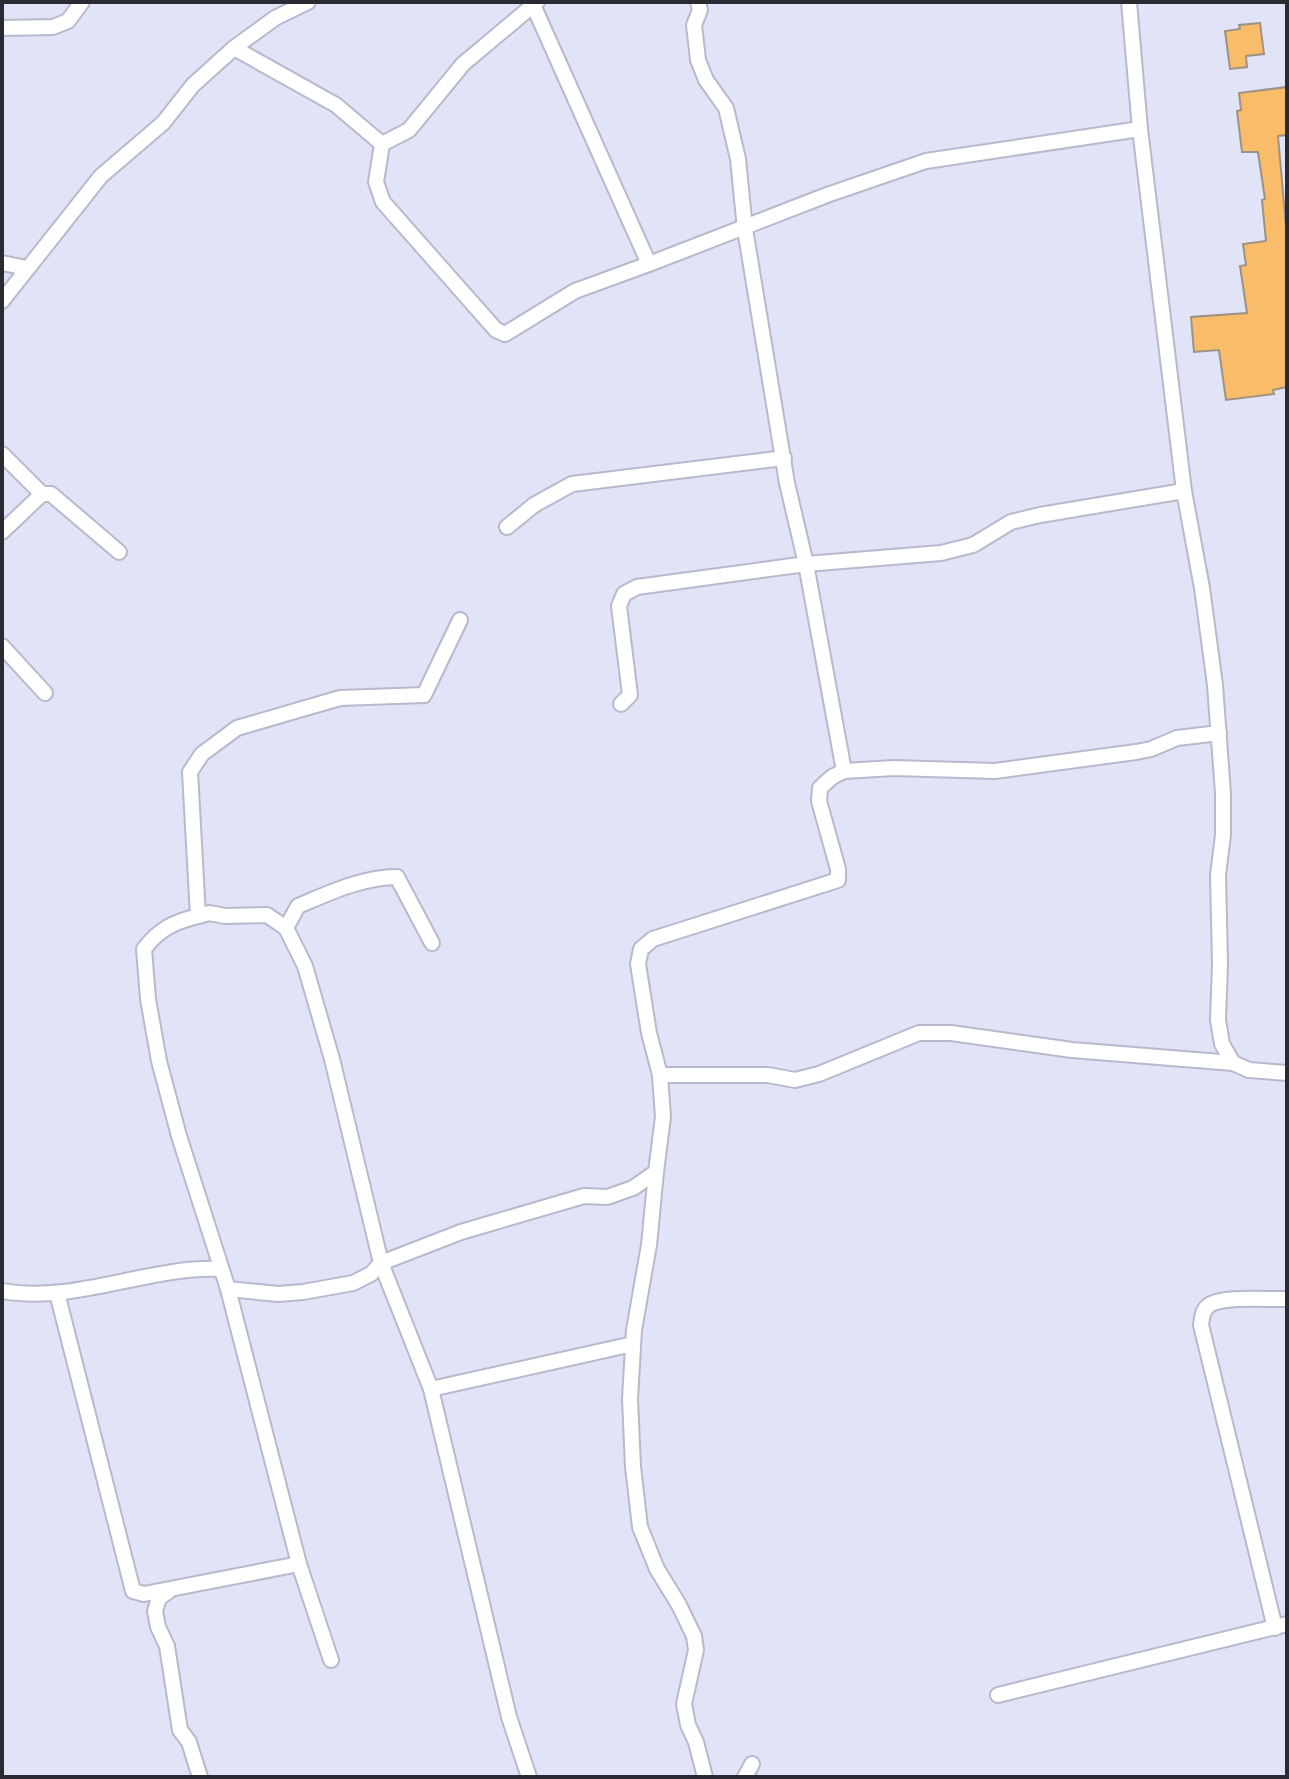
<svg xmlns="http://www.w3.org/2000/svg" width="1289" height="1779" font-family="'Roboto Serif',serif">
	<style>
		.building { fill: #f9bd6a; stroke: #9e9282; stroke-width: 2 }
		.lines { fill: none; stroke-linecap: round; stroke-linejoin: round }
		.street-casing { stroke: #b7b9cc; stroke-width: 18 }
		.street { stroke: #fff; stroke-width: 14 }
	</style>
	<rect width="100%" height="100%" fill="#e1e3f7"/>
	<g class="building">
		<polygon points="1260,23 1264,54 1246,56 1247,67 1230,69 1225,31 1240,29 1239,25"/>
		<polygon points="1287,87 1287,135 1278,136 1287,238 1287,387 1273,390 1274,394 1226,400 1219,350 1194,352 1191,317 1247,313 1240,266 1246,265 1243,244 1266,241 1262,200 1265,199 1258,152 1242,152 1237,111 1241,110 1239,93"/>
	</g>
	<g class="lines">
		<defs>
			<g id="street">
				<polyline points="698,2 700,10 694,25 698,60 706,80 726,108 738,159 745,229 787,483 806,564 844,771"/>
				<polyline points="1129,2 1140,129 1184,491 1202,588 1215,685 1223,793 1223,835 1218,875 1220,964 1218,1020 1222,1044 1233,1063 1249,1070 1287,1073"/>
				<polyline points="534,7 649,264 827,195 926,161 1140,129"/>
				<polyline points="2,28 53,27 68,21 82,2"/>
				<polyline points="234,48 336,105 382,144 409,130 463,64 537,2"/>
				<polyline points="382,144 376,182 383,202 496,330 505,334 575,291 649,264"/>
				<polyline points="2,263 27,268"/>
				<polyline points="2,301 101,176 163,123 193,85 234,48 275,18 308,2"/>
				<polyline points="2,454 42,494"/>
				<polyline points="507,527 534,505 572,484 784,458"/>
				<polyline points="2,532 42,494 51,494 119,552"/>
				<polyline points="2,646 45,693"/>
				<polyline points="621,704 630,695 619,606 624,594 637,587 806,564 941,553 973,545 1011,522 1040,515 1184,491"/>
				<polyline points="198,916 209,913 225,916 267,915 286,928 305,966 332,1059 381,1263 431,1389 633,1344"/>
				<path d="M286,928L298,906C329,893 363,877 397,877L432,943"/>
				<polyline points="660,1075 768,1075 795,1080 819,1074 919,1033 951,1033 1072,1050 1233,1063"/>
				<polyline points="656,1172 649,1245 634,1330 630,1399 633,1467 640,1527 657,1569 679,1605 694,1636 696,1650 684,1704 688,1725 696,1742 705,1777"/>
				<polyline points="228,1289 278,1294 303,1292 353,1283 371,1274 381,1263 461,1232 584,1196 607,1197 633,1188 656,1172 663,1117 660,1075 649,1033 638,964 641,949 653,939 838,880 838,869 819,801 820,788 832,777 844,771 894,768 995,771 1136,752 1151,749 1177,738 1219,733"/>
				<path d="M2,1291C76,1304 147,1266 220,1269"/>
				<polyline points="57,1293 133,1591 144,1594 299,1564"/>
				<polyline points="431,1389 509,1717 529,1777"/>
				<polyline points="169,1591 159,1598 155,1611 158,1627 167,1646 180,1730 189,1742 200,1777"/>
				<path d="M1275,1628L1201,1325C1202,1318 1202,1311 1208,1306C1221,1295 1269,1300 1287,1299"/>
				<path d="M331,1660L299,1564L228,1289L179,1136L159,1061L148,999L144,949C159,929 174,922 198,916L190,772L202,754L237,728L340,698L424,695L460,620"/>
				<polyline points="998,1695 1287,1624"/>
				<polyline points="745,1777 752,1764"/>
			</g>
		</defs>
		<use href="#street" class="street-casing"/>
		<use href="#street" class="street"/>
	</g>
	<rect width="1289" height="1779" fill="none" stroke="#292a32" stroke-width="8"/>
</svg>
